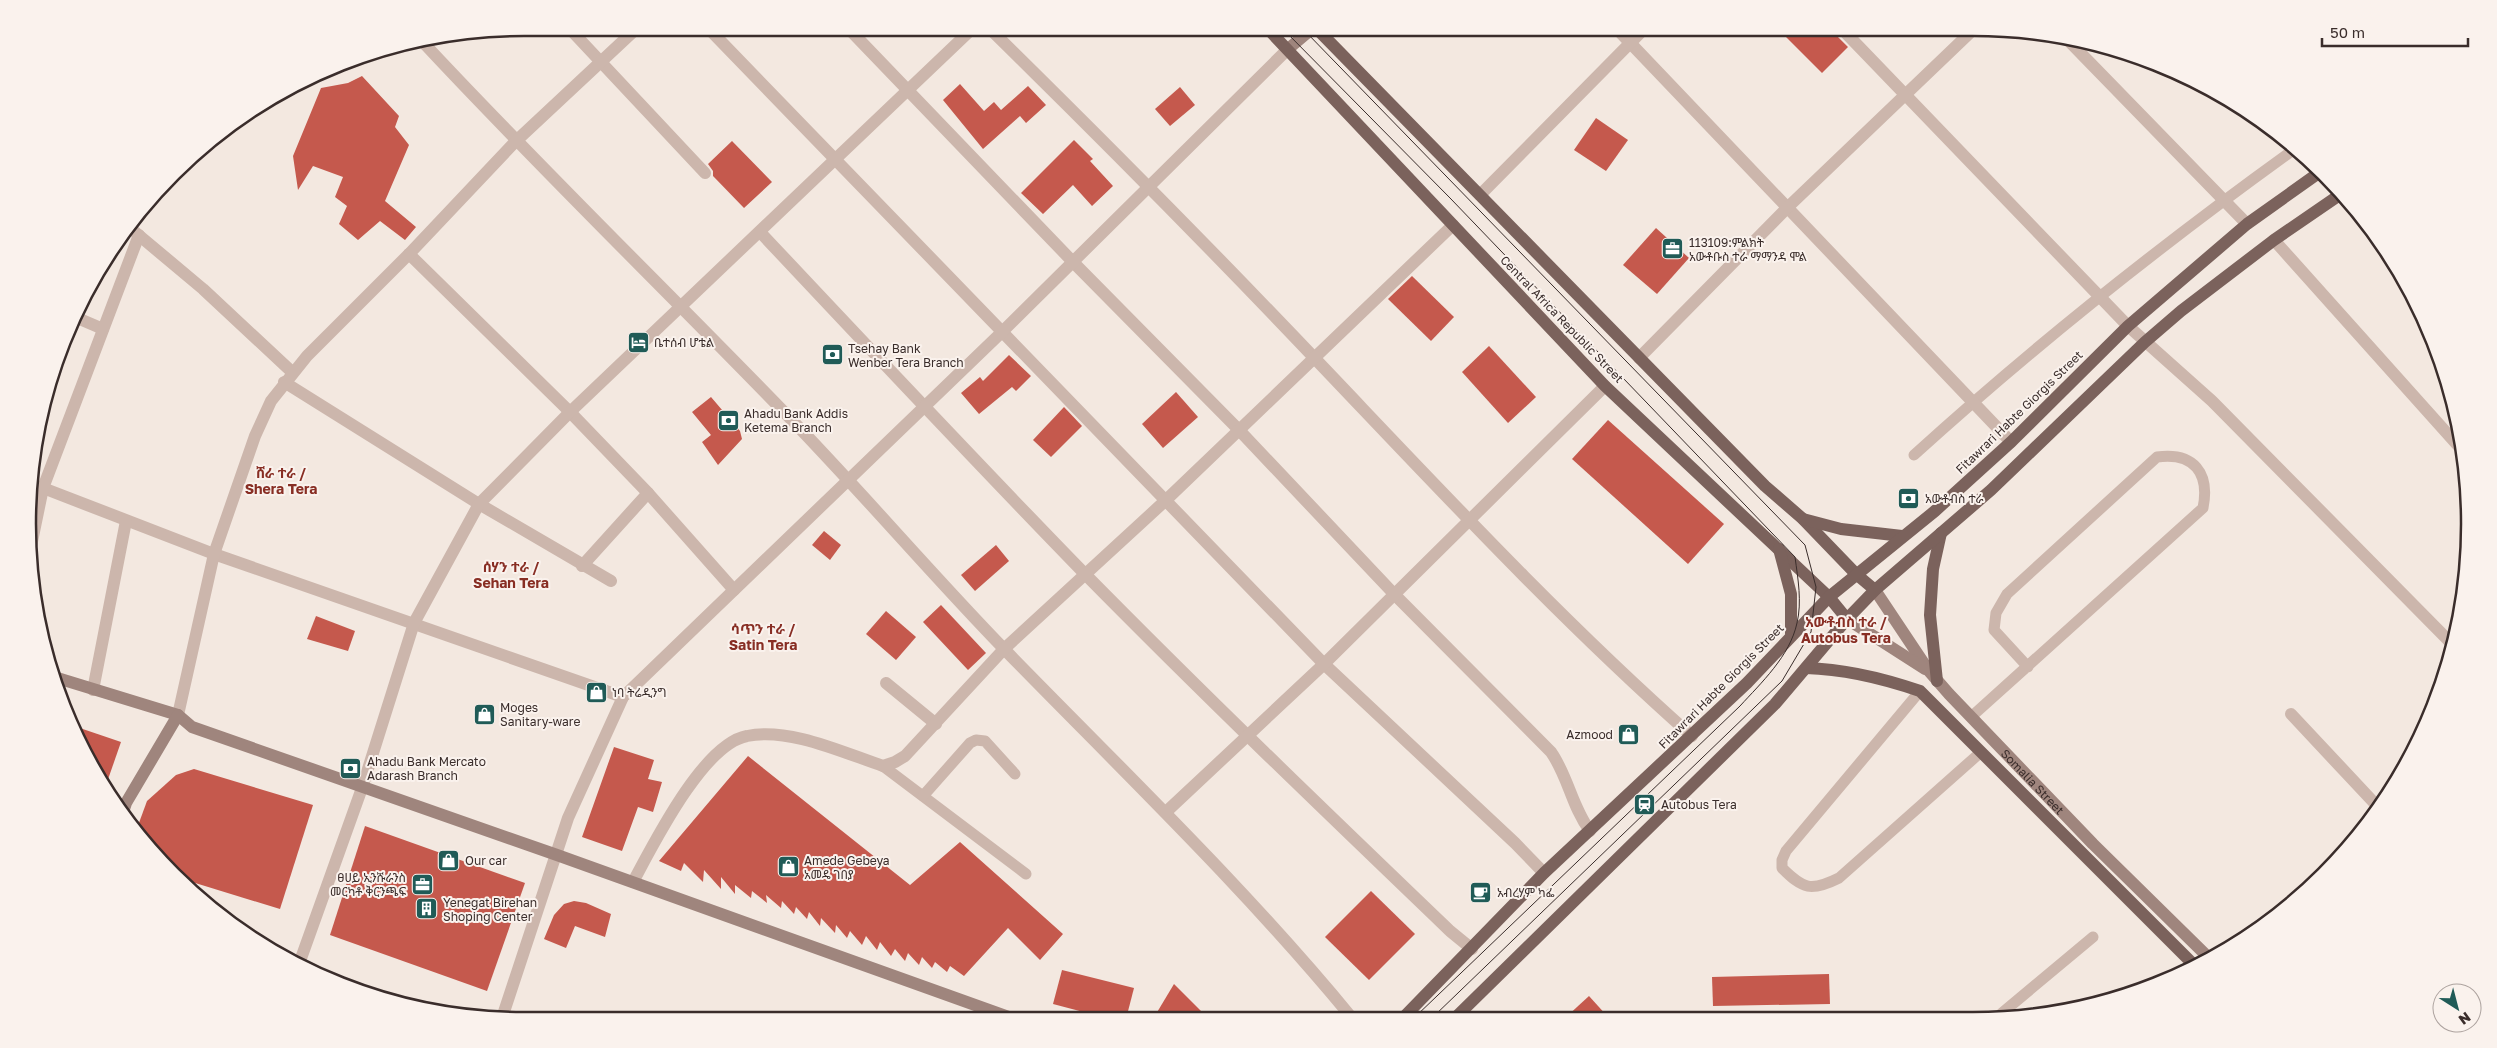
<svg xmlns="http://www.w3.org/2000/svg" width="2497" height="1048" font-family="'Golos Text','Noto Sans Ethiopic',sans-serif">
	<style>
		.building { fill: #c5594d }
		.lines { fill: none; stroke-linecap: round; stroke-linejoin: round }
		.lane { stroke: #ccb6ac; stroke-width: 11 }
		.street { stroke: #ccb6ac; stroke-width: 12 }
		.secondary { stroke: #9f857d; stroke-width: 12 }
		.primary { stroke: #7b625c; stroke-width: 12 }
		.tram { stroke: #3a2d2b; stroke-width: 1 }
		.labels { text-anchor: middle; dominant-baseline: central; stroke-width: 4; stroke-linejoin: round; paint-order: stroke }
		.poi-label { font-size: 12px; fill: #3a2d2b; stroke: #faf2ed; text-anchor: start }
		.street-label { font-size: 12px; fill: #3a2d2b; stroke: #faf2ed }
		.neighbourhood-label { font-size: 14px; font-weight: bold; fill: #882e24; stroke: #faf2ed }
		.rim { fill: none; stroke: #3a2d2b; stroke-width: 2.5 }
	</style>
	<rect width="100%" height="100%" fill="#f3e8e0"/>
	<g class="building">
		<polygon points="1777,28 1833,28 1835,34 1848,47 1822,73"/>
		<polygon points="362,76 399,116 395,127 409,145 385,201 416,227 405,240 380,221 358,240 339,224 347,206 335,197 343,177 313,166 298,190 293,156 321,88 348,83"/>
		<polygon points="960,84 984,111 994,102 1001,110 1028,86 1046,105 1026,123 1020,116 983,149 943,100"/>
		<polygon points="1180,87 1195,105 1170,126 1155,109"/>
		<polygon points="1596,118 1628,140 1606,171 1574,150"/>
		<polygon points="1074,140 1093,159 1090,161 1113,186 1092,206 1073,185 1043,214 1021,193"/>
		<polygon points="732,141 772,182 744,208 713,176 713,171 708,164"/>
		<polygon points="1656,228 1689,258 1657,294 1623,265"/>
		<polygon points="1412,276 1454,317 1431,341 1388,299"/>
		<polygon points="1489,346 1536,397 1508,423 1462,372"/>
		<polygon points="1009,355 1031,376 1016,391 1012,387 979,414 961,393 980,377 983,381"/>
		<polygon points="1176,392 1198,417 1163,448 1142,424"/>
		<polygon points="711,397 740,431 742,439 718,465 702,442 711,435 692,412"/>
		<polygon points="1064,407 1082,426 1051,457 1033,440"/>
		<polygon points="1608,420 1724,524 1688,564 1572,459"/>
		<polygon points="824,531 841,545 830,560 812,545"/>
		<polygon points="996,545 1009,561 975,591 961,575"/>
		<polygon points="941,605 986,653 968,670 923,622"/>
		<polygon points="886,611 916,637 896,660 866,634"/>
		<polygon points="316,616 355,631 348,651 307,639"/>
		<polygon points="71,725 121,742 105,788 94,772"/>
		<polygon points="614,747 654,760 648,779 662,782 653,812 638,807 622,851 582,837"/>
		<polygon points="748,756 910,885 960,842 1063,934 1040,960 1008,928 964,976 950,966 947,972 935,962 932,968 922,957 919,965 908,953 905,961 895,949 891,956 880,942 877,950 866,936 862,945 850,931 847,938 836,925 835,933 821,918 820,926 809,912 807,919 796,907 794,914 782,901 781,908 766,895 767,903 752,891 751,898 735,885 735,894 721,877 721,889 704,870 703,882 684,863 681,871 659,861"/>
		<polygon points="194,769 313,805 280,909 179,878 151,851 136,831 147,801 176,775"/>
		<polygon points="365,826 525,883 487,991 330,935"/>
		<polygon points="1371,891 1415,934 1369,980 1325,937"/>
		<polygon points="574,901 586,903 611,914 605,937 575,926 566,948 544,939 554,915 564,904"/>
		<polygon points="1062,970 1134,988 1126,1019 1110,1019 1053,1004"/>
		<polygon points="1829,974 1830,1004 1713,1006 1712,977"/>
		<polygon points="1174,984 1209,1019 1153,1019"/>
		<polygon points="1589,996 1608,1017 1565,1018"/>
	</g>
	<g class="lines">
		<g class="lane">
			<path d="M1914,455C2035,345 2164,243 2296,148"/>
			<path d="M1920,691L1786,851L1782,860V868C1803,889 1811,892 1839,878L1981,752"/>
			<path d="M1971,717L2203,508C2210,473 2194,452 2157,457L2007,594L1996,613L1994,630L2028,667"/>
			<polyline points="883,766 1026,874"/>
			<polyline points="923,796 970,743 976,740 985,741 1015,774"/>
			<polyline points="2001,1016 2002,1013 2093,937"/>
		</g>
		<g class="street">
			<polyline points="569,28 705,173"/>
			<polyline points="708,28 1324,664 1515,843 1544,873"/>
			<path d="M848,28L1073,262L1239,430L1395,595L1551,752C1568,776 1572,807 1590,831"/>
			<path d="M989,28C1102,139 1214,252 1323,367C1443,493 1562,621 1692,736"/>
			<polyline points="1616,28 2011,442"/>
			<polyline points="1841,28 2128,326 2212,401 2452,644"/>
			<polyline points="2064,36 2247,224"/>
			<path d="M420,39C539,167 664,288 785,413C861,491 931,574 1007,652C1124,772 1245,888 1352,1018"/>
			<polyline points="1480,195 1645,28"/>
			<polyline points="129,227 203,289 292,372"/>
			<path d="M760,232C867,346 974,460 1083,572C1203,694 1326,812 1450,931L1472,949"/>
			<polyline points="2274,240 2462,450"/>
			<polyline points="409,254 570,412 648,493 734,590"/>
			<polyline points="75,317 103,329"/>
			<polyline points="1639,358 1788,207 1975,28"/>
			<polyline points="284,382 479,504 611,581"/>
			<polyline points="43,488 214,554 623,697"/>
			<polyline points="30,551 43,488 139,235"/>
			<polyline points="582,566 648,493"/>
			<polyline points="886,683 936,724"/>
			<polyline points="93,690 126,521"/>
			<polyline points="2291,714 2379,808"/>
			<polyline points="178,715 214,554 255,436 271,401 307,356 409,254 515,142 637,28"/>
			<polyline points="1166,812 1324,664 1605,386"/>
			<path d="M633,882C653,845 703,744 747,736C789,727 844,753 883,766L895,762L905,756L1004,649L1165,501L1453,225"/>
			<polyline points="299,964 362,788 414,623 479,504 570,412 973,28"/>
			<polyline points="502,1018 568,818 623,697 1003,331 1288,49"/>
		</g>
		<g class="secondary">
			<polyline points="1288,49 1313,28"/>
			<path id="s1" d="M1875,590L1929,671L1949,694L2093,844L2208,957"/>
			<polyline points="1847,619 1925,669"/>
			<polyline points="54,677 178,715 192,727 557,855 1014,1019"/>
			<polyline points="123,812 126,803 178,715"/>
		</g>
		<g class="primary">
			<polyline points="1267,28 1605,386 1829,597 1847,619"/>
			<polyline points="1316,28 1765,486 1803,519 1856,574 1875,590"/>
			<polyline points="1803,519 1841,529 1902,536"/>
			<polyline points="1779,549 1791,594 1791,636"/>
			<path d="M1806,668C1846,669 1882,678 1920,691L2194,965"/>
			<polyline points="1937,681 1930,615 1933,569 1941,533"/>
			<polyline points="1403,1018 1544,873 1747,683 1829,597 1935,511 2011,442 2128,326 2247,224 2320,172"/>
			<polyline points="1455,1018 1775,704 1847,619 1875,590 1991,490 2145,342 2181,311 2274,240 2341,194"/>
		</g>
		<g class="tram">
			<path d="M1282,28L1451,199L1795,557C1798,579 1802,602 1797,623C1790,656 1761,683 1740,706L1414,1018"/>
			<polyline points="1302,28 1805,545 1816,587 1811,632 1782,681 1432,1018"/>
		</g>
	</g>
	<defs>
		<symbol id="office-square" viewBox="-11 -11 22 22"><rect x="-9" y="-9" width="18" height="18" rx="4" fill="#205b57" stroke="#faf2ed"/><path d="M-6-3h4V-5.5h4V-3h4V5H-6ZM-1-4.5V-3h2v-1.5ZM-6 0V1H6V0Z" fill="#fff"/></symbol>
		<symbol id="hotel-square" viewBox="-11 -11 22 22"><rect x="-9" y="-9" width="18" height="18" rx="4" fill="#205b57" stroke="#faf2ed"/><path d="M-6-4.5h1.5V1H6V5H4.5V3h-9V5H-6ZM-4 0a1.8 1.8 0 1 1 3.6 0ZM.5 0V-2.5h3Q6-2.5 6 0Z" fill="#fff"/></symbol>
		<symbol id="bank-square" viewBox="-11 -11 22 22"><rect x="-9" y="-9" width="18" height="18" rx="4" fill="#205b57" stroke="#faf2ed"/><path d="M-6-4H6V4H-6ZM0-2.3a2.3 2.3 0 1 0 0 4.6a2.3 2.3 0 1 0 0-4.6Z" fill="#fff"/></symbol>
		<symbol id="shop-square" viewBox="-11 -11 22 22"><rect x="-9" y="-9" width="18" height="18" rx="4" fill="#205b57" stroke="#faf2ed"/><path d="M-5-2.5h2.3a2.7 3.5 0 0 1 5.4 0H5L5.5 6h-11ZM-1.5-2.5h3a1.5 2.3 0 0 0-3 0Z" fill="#fff"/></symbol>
		<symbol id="station-square" viewBox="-11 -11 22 22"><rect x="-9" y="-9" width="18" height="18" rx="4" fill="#205b57" stroke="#faf2ed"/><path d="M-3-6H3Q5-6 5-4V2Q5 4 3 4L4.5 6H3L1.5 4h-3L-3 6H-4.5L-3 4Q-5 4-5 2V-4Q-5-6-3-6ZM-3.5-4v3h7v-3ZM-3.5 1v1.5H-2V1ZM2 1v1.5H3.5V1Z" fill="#fff"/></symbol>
		<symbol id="cafe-square" viewBox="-11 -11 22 22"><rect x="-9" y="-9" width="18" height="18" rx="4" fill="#205b57" stroke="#faf2ed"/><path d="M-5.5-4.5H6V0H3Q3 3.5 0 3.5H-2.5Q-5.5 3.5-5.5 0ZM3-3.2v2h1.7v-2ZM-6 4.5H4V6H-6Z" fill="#fff"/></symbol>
		<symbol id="building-square" viewBox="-11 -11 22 22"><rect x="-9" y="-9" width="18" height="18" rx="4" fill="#205b57" stroke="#faf2ed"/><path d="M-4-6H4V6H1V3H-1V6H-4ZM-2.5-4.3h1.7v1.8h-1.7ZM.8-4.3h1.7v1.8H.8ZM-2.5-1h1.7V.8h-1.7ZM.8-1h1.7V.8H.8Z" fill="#fff"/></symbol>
	</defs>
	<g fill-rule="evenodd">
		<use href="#office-square" x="1660" y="236" width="25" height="25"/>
		<use href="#hotel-square" x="626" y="330" width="25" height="25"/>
		<use href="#bank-square" x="820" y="342" width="25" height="25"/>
		<use href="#bank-square" x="716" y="408" width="25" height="25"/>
		<use href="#bank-square" x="1896" y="486" width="25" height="25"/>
		<use href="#shop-square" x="584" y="680" width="25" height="25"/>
		<use href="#shop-square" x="472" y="702" width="25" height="25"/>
		<use href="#shop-square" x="1616" y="722" width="25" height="25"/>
		<use href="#bank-square" x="338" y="756" width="25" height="25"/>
		<use href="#station-square" x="1632" y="792" width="25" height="25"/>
		<use href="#shop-square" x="436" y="848" width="25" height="25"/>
		<use href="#shop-square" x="776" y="854" width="25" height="25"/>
		<use href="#office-square" x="410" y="872" width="25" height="25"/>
		<use href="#cafe-square" x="1468" y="880" width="25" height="25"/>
		<use href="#building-square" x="414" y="896" width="25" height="25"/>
	</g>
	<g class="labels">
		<g class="poi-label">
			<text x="1689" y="242">113109:ምልክት<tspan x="1689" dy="14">አውቶቡስ ተራ ማማንዳ ሞል</tspan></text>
			<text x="654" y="342">ቤተሰብ ሆቴል</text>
			<text x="848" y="348">Tsehay Bank<tspan x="848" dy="14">Wenber Tera Branch</tspan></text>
			<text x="744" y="413">Ahadu Bank Addis<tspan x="744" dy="14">Ketema Branch</tspan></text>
			<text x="1925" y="498">አውቶብስ ተራ</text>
			<text x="612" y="692">ነባ ትሬዲንግ</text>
			<text x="500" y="707">Moges<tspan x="500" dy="14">Sanitary-ware</tspan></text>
			<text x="1613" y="734" text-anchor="end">Azmood</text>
			<text x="367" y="761">Ahadu Bank Mercato<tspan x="367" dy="14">Adarash Branch</tspan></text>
			<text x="1661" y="804">Autobus Tera</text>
			<text x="465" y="860">Our car</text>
			<text x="804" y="860">Amede Gebeya<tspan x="804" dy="14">አመዴ ገበያ</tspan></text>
			<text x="406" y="877" text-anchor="end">ፀሀይ ኢንሹራንስ<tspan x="406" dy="14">መርካቶ ቅርንጫፍ</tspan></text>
			<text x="1497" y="892">አብረሃም ካፌ</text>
			<text x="443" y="902">Yenegat Birehan<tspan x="443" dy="14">Shoping Center</tspan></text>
		</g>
		<g class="street-label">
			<text transform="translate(1562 319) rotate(46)">Central Africa Republic Street</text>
			<text transform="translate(2019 412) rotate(-44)">Fitawrari Habte Giorgis Street</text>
			<text transform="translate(1721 686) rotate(-45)">Fitawrari Habte Giorgis Street</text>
			<text stroke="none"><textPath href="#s1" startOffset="249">Somalia Street</textPath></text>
		</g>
		<g class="neighbourhood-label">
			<text x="281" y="472">ሸራ ተራ /<tspan x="281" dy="16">Shera Tera</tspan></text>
			<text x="511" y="566">ሰሃን ተራ /<tspan x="511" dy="16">Sehan Tera</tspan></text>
			<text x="1846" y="621">አውቶብስ ተራ /<tspan x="1846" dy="16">Autobus Tera</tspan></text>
			<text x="763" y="628">ሳጥን ተራ /<tspan x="763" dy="16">Satin Tera</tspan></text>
		</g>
	</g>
	<path d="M0 0H2497V1048H0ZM524 36H1973A488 488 0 0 1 2461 524V524A488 488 0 0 1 1973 1012H524A488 488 0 0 1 36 524V524A488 488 0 0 1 524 36Z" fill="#faf2ed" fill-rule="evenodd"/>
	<path class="rim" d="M524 36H1973A488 488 0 0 1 2461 524V524A488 488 0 0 1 1973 1012H524A488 488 0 0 1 36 524V524A488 488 0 0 1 524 36Z"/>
	<g transform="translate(2457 1008) rotate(144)"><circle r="24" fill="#faf2ed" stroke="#ada39f"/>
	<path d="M0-4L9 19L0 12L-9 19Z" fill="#205b57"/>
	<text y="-8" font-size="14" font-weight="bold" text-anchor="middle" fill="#3a2d2b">N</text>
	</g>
	<path d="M2322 38v8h146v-8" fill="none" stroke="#3a2d2b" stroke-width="2.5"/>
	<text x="2330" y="38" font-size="15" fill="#3a2d2b" stroke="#faf2ed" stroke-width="4" paint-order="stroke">50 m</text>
</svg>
